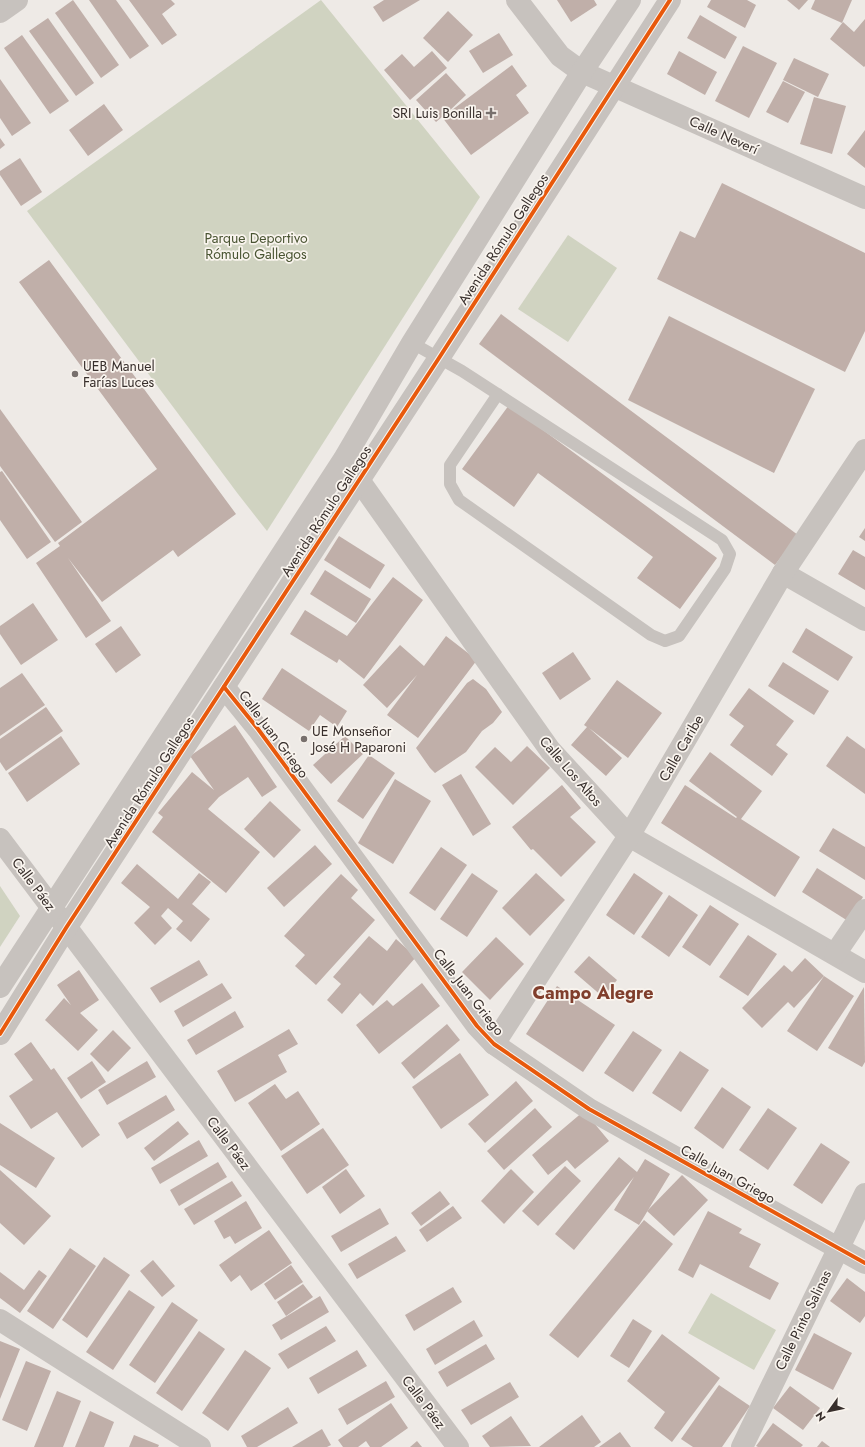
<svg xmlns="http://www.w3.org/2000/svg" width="865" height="1447" font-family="Jost,sans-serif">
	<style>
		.green { fill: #d0d3c1 }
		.building { fill: #c0afa9 }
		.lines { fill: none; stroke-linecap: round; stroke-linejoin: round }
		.service { stroke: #c7c2be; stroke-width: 12 }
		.minor { stroke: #c7c2be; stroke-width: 22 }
		.cycleway-casing { stroke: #f9f4ee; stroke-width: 6 }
		.cycleway { stroke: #e8590c; stroke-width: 4 }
		.poi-dot { fill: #78706d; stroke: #f9f4ee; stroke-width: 1.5 }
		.labels { text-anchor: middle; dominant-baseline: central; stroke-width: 3.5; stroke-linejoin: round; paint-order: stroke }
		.poi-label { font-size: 14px; fill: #382f2c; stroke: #f9f4ee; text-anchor: start }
		.street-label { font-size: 14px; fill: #382f2c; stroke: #f9f4ee }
		.park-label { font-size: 14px; fill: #495432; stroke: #f9f4ee }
		.district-label { font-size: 18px; font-weight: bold; fill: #803e2c; stroke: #f9f4ee }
	</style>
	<rect width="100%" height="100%" fill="#eeeae6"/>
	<g class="green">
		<polygon points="321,0 480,197 267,531 238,494 27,211"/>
		<polygon points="568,235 617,268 568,342 518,309"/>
		<polygon points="0,886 20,916 0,947"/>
		<polygon points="711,1293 776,1330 754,1370 688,1333"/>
	</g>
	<g class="building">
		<polygon points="73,0 119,65 101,78 55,13"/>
		<polygon points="89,0 116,0 149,46 130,59"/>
		<polygon points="129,0 171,0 175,4 162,14 177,35 162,45"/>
		<polygon points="384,0 420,0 383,22 373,7"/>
		<polygon points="557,0 594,0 597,5 571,22"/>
		<polygon points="711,0 747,0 756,5 745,28 707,7"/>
		<polygon points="787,0 808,0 799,10"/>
		<polygon points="815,0 852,0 842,23 811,9"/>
		<polygon points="448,11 473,35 448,62 423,38"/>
		<polygon points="700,15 737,37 725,59 687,38"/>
		<polygon points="48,18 94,83 76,96 29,31"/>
		<polygon points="865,19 865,66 864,67 830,39 843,22 854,32"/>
		<polygon points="499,33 513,55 483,73 469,51"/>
		<polygon points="22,35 69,101 50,114 4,48"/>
		<polygon points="743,46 777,63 749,118 715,101"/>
		<polygon points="432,51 447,68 410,100 384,70 402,54 414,67"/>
		<polygon points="679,51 717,72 705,95 667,74"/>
		<polygon points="794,58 829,74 818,97 783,80"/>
		<polygon points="512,65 527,86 516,95 529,113 471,155 442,117 436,122 416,100 446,73 466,95 444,116"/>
		<polygon points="0,79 31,123 12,136 0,118"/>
		<polygon points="783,81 805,92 788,123 766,112"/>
		<polygon points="814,97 846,106 832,154 800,144"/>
		<polygon points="104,104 123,130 88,156 69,130"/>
		<polygon points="865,130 865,168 847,154"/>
		<polygon points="0,138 5,145 0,149"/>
		<polygon points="20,158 42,192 21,206 0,175 0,171"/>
		<polygon points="722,183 865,253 865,331 845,372 657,279 680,231 695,238"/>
		<polygon points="49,260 236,514 178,557 173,550 102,602 68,558 111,621 86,638 36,563 60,546 58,543 157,469 19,282"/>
		<polygon points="501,314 798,535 775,565 479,344"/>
		<polygon points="669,316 815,389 774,473 628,400"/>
		<polygon points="509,405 717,558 680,609 637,578 653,557 538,473 514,507 462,469"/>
		<polygon points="0,409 82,522 55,542 0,466"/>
		<polygon points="2,471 51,542 27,559 0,520 0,472"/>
		<polygon points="865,528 865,541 859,537"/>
		<polygon points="339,536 385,565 370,589 324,560"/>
		<polygon points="853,550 865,557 865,590 838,574"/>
		<polygon points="325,570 371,599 356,623 310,594"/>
		<polygon points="393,577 423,600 364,679 339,659 337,663 290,634 305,610 347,636"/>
		<polygon points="33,603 58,640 21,665 0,634 0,626"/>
		<polygon points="121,626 141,655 116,673 95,644"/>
		<polygon points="806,628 853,657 838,681 792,652"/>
		<polygon points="446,636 477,660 418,738 387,715 417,675 387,708 363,685 400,645 424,666"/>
		<polygon points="573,652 591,679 560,700 542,673"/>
		<polygon points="783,662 829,691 814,715 768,686"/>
		<polygon points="282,668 347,711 337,727 320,715 309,731 262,699"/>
		<polygon points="22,673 45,705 0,736 0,688"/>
		<polygon points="473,679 486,689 502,712 493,723 482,731 466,752 435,773 430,768 416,748 467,683"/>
		<polygon points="617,680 662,713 628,758 589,728 622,758 606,776 571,745 587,727 584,725"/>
		<polygon points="749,688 794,721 776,745 788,754 772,776 730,745 744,726 729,715"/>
		<polygon points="46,707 63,731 6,771 0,762 0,739"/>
		<polygon points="235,725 277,787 262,797 248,777 219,797 208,809 260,852 226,893 152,832 163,817 158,813 192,772 214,790 190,756"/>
		<polygon points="61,736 80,764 27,802 8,773"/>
		<polygon points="345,736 363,754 331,784 313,765"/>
		<polygon points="847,736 865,749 865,794 826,766"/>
		<polygon points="527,746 550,768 513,805 475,767 495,747 511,762"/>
		<polygon points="710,752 762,791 741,819 800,857 775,897 661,823 685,785 736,818 737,817 689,781"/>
		<polygon points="369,755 395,773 363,819 337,801"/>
		<polygon points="461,774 491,824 473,836 442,785"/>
		<polygon points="395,779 431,801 393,864 358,843"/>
		<polygon points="562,785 581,808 570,817 596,842 561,877 533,849 531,850 512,827"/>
		<polygon points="270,801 301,830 274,858 244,829"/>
		<polygon points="833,828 865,847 865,880 819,851"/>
		<polygon points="315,845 332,864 284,907 267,888"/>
		<polygon points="441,847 467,865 435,911 409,893"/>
		<polygon points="137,864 178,899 199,873 211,882 192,904 210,919 191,942 176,929 183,921 168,908 161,916 172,928 155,945 134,923 150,907 121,883"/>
		<polygon points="817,868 863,897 848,921 802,892"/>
		<polygon points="472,873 498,891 467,937 440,919"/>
		<polygon points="536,873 565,900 530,936 502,908"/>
		<polygon points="634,873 663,893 634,935 606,915"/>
		<polygon points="341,874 358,890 351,898 375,920 316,985 295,966 305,955 284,936"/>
		<polygon points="669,895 698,915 669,957 641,937"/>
		<polygon points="710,905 739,924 710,966 682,947"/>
		<polygon points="748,935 777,954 748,996 719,977"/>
		<polygon points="369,936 387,951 396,939 416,957 373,1006 360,993 342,1014 327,1000 341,984 333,977"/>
		<polygon points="496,937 524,964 490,1000 462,972"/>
		<polygon points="589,956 617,980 603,997 574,972"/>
		<polygon points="805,958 824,976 794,1008 788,1002 762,1028 742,1008 784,965 792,972"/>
		<polygon points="199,960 208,975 160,1003 150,988"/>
		<polygon points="79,970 99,1000 80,1013 98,1030 78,1051 45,1020 64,998 71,1005 57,985"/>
		<polygon points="824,976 854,996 817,1051 787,1031"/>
		<polygon points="222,983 232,998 183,1027 174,1011"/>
		<polygon points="422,983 440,1006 379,1054 356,1025 387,1000 393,1006"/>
		<polygon points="557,986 615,1025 583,1072 526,1034"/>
		<polygon points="864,987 865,1062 862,1067 828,1048"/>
		<polygon points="235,1011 244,1027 196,1055 187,1040"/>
		<polygon points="447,1024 460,1040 414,1079 401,1063"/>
		<polygon points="289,1029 298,1044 278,1055 287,1072 235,1102 217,1071"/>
		<polygon points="113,1030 131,1048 108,1072 90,1054"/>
		<polygon points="633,1031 662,1050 633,1092 604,1073"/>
		<polygon points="31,1042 51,1070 54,1068 100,1135 82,1148 57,1112 31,1129 9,1096 33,1080 14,1054"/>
		<polygon points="680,1051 709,1070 681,1112 652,1093"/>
		<polygon points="460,1053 489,1095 441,1129 412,1087"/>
		<polygon points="92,1061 106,1082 81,1099 67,1078"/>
		<polygon points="147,1061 156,1077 107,1105 98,1090"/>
		<polygon points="516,1081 533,1101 485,1143 468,1124"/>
		<polygon points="275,1084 286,1099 298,1091 320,1124 281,1151 248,1103"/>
		<polygon points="722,1087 751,1107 723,1149 694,1128"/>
		<polygon points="166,1095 175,1110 127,1139 118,1123"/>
		<polygon points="535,1108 552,1127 504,1170 487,1151"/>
		<polygon points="768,1108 797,1128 768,1170 739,1150"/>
		<polygon points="584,1111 609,1141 575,1169 567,1160 548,1175 532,1155"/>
		<polygon points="178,1121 189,1134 154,1161 144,1148"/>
		<polygon points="0,1123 55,1158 36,1188 0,1165"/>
		<polygon points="323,1128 349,1165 307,1194 281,1156"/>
		<polygon points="199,1140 208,1156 160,1184 151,1168"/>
		<polygon points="821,1143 850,1162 822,1204 793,1185"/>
		<polygon points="619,1157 637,1172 645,1159 670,1174 639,1225 614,1210 634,1177 574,1250 555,1234"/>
		<polygon points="218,1162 227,1177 179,1206 170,1190"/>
		<polygon points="565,1166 581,1181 538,1226 522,1211"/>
		<polygon points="346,1169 365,1196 340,1214 322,1187"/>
		<polygon points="511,1169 534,1192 504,1224 481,1201"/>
		<polygon points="0,1170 51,1216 24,1245 0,1223"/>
		<polygon points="682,1175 708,1200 674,1236 647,1211"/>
		<polygon points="232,1181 242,1196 194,1225 184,1209"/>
		<polygon points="440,1191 450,1204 421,1226 411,1213"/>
		<polygon points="246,1201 262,1228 235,1244 230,1236 224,1239 214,1221"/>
		<polygon points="453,1206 462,1218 427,1242 419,1230"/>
		<polygon points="380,1208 389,1224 341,1252 331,1236"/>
		<polygon points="708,1211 742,1229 739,1233 761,1244 749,1267 779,1283 770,1300 700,1264 693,1278 678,1270"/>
		<polygon points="644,1220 673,1244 578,1358 549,1335"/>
		<polygon points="269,1230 292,1263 251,1291 240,1275 231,1282 219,1265"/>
		<polygon points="396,1236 406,1251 357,1279 348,1264"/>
		<polygon points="70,1248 96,1266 53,1329 27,1311"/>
		<polygon points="104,1257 130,1275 87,1338 62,1320"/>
		<polygon points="153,1260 175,1286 162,1297 140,1271"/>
		<polygon points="291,1265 303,1282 275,1300 264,1284"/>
		<polygon points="39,1270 47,1276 20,1313 0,1298 0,1272 24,1290"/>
		<polygon points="847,1278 865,1292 865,1316 860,1323 830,1301"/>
		<polygon points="303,1284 313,1297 286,1316 277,1302"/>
		<polygon points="453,1287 462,1302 414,1331 405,1315"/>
		<polygon points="129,1290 155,1307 113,1370 86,1352"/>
		<polygon points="320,1296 329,1312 281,1340 272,1325"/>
		<polygon points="172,1302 198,1320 155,1383 129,1365"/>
		<polygon points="633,1319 652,1331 629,1368 610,1356"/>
		<polygon points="474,1320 483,1336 435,1365 426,1349"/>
		<polygon points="326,1326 336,1341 288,1369 278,1354"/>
		<polygon points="199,1331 225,1349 182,1411 156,1393"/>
		<polygon points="814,1333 852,1353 833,1390 795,1370"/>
		<polygon points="662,1334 720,1378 672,1442 654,1428 665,1412 627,1381"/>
		<polygon points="0,1341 20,1349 0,1399"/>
		<polygon points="486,1344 495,1359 447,1387 438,1372"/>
		<polygon points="245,1350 271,1368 228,1431 202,1413"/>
		<polygon points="357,1350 367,1366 318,1394 309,1378"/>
		<polygon points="26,1361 51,1371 27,1431 2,1420"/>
		<polygon points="386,1381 395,1397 347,1425 338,1409"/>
		<polygon points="510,1382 519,1397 471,1425 461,1410"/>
		<polygon points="719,1385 750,1406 722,1447 693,1447 681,1439"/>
		<polygon points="790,1386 820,1408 803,1430 773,1408"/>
		<polygon points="57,1391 81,1401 63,1447 34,1447"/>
		<polygon points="391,1403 408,1428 381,1447 370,1447 366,1441 358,1447 343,1447 338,1440"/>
		<polygon points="288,1407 298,1423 257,1447 247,1447 241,1436"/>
		<polygon points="90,1411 114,1422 104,1447 75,1447"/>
		<polygon points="582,1415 601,1442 594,1447 539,1447"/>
		<polygon points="511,1416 531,1446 490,1447 482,1436"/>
		<polygon points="773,1423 803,1445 801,1447 758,1447 756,1446"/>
		<polygon points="322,1429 331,1445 327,1447 292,1447"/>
		<polygon points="620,1432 631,1447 599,1447"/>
		<polygon points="134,1435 159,1445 158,1447 129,1447"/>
		<polygon points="417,1441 422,1447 410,1447"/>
		<polygon points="822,1441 830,1447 817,1447"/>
	</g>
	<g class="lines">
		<polyline class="service" points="412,343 462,371 722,540 730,554 725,569 679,636 665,641 651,635 459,500 450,484 450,465 498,394"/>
		<g class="minor">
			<polyline points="517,0 560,56 582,72 865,198"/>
			<polyline points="0,12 17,0"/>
			<polyline points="359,480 550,750 629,836 865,972"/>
			<polyline points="783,573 865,620"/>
			<polyline points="224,687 258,729 477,1026 494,1044 589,1109 865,1263"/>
			<polyline points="0,839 458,1447"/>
			<polyline points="835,954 865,910"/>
			<polyline points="0,987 344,459 412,343 582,72 630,0"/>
			<polyline points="0,1034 66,928 439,358 670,0"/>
			<polyline points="494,1044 629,836 783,573 865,450"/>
			<polyline points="0,1320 200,1447"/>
			<polyline points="742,1447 865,1194"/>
		</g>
		<defs>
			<g id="cycleway">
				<polyline points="224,687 258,729 477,1026 494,1044 589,1109 865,1263"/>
				<polyline points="0,1034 66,928 439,358 670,0"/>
			</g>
		</defs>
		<use href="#cycleway" class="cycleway-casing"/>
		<use href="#cycleway" class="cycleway"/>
	</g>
	<g class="poi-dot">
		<path d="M489 107h4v4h4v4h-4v4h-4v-4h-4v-4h4z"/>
		<circle cx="75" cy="374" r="4"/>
		<circle cx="304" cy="739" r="4"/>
	</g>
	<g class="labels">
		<g class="poi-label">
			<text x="482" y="113" text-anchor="end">SRI Luis Bonilla</text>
			<text x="83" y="366">UEB Manuel<tspan x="83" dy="16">Farías Luces</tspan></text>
			<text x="312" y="731">UE Monseñor<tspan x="312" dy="16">José H Paparoni</tspan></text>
		</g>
		<g class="street-label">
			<text transform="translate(724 135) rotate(24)">Calle Neverí</text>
			<text transform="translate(503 239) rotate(-57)">Avenida Rómulo Gallegos</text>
			<text transform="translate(326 511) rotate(-57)">Avenida Rómulo Gallegos</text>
			<text transform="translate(274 734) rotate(53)">Calle Juan Griego</text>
			<text transform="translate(681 748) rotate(-60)">Calle Caribe</text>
			<text transform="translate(571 771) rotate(49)">Calle Los Altos</text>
			<text transform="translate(149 782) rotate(-57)">Avenida Rómulo Gallegos</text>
			<text transform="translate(34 884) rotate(53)">Calle Páez</text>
			<text transform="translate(469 992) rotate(52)">Calle Juan Griego</text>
			<text transform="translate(229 1143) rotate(53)">Calle Páez</text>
			<text transform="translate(728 1174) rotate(29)">Calle Juan Griego</text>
			<text transform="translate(803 1320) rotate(-64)">Calle Pinto Salinas</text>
			<text transform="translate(424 1402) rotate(53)">Calle Páez</text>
		</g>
		<g class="park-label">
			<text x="256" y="238">Parque Deportivo<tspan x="256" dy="16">Rómulo Gallegos</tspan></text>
		</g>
		<g class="district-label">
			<text x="593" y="993">Campo Alegre</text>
		</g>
	</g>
	<g transform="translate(829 1411) rotate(237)" stroke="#f9f4ee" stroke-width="3" paint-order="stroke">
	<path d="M0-3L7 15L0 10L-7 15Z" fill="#382f2c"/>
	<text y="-6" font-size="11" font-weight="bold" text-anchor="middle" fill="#382f2c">N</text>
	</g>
</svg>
